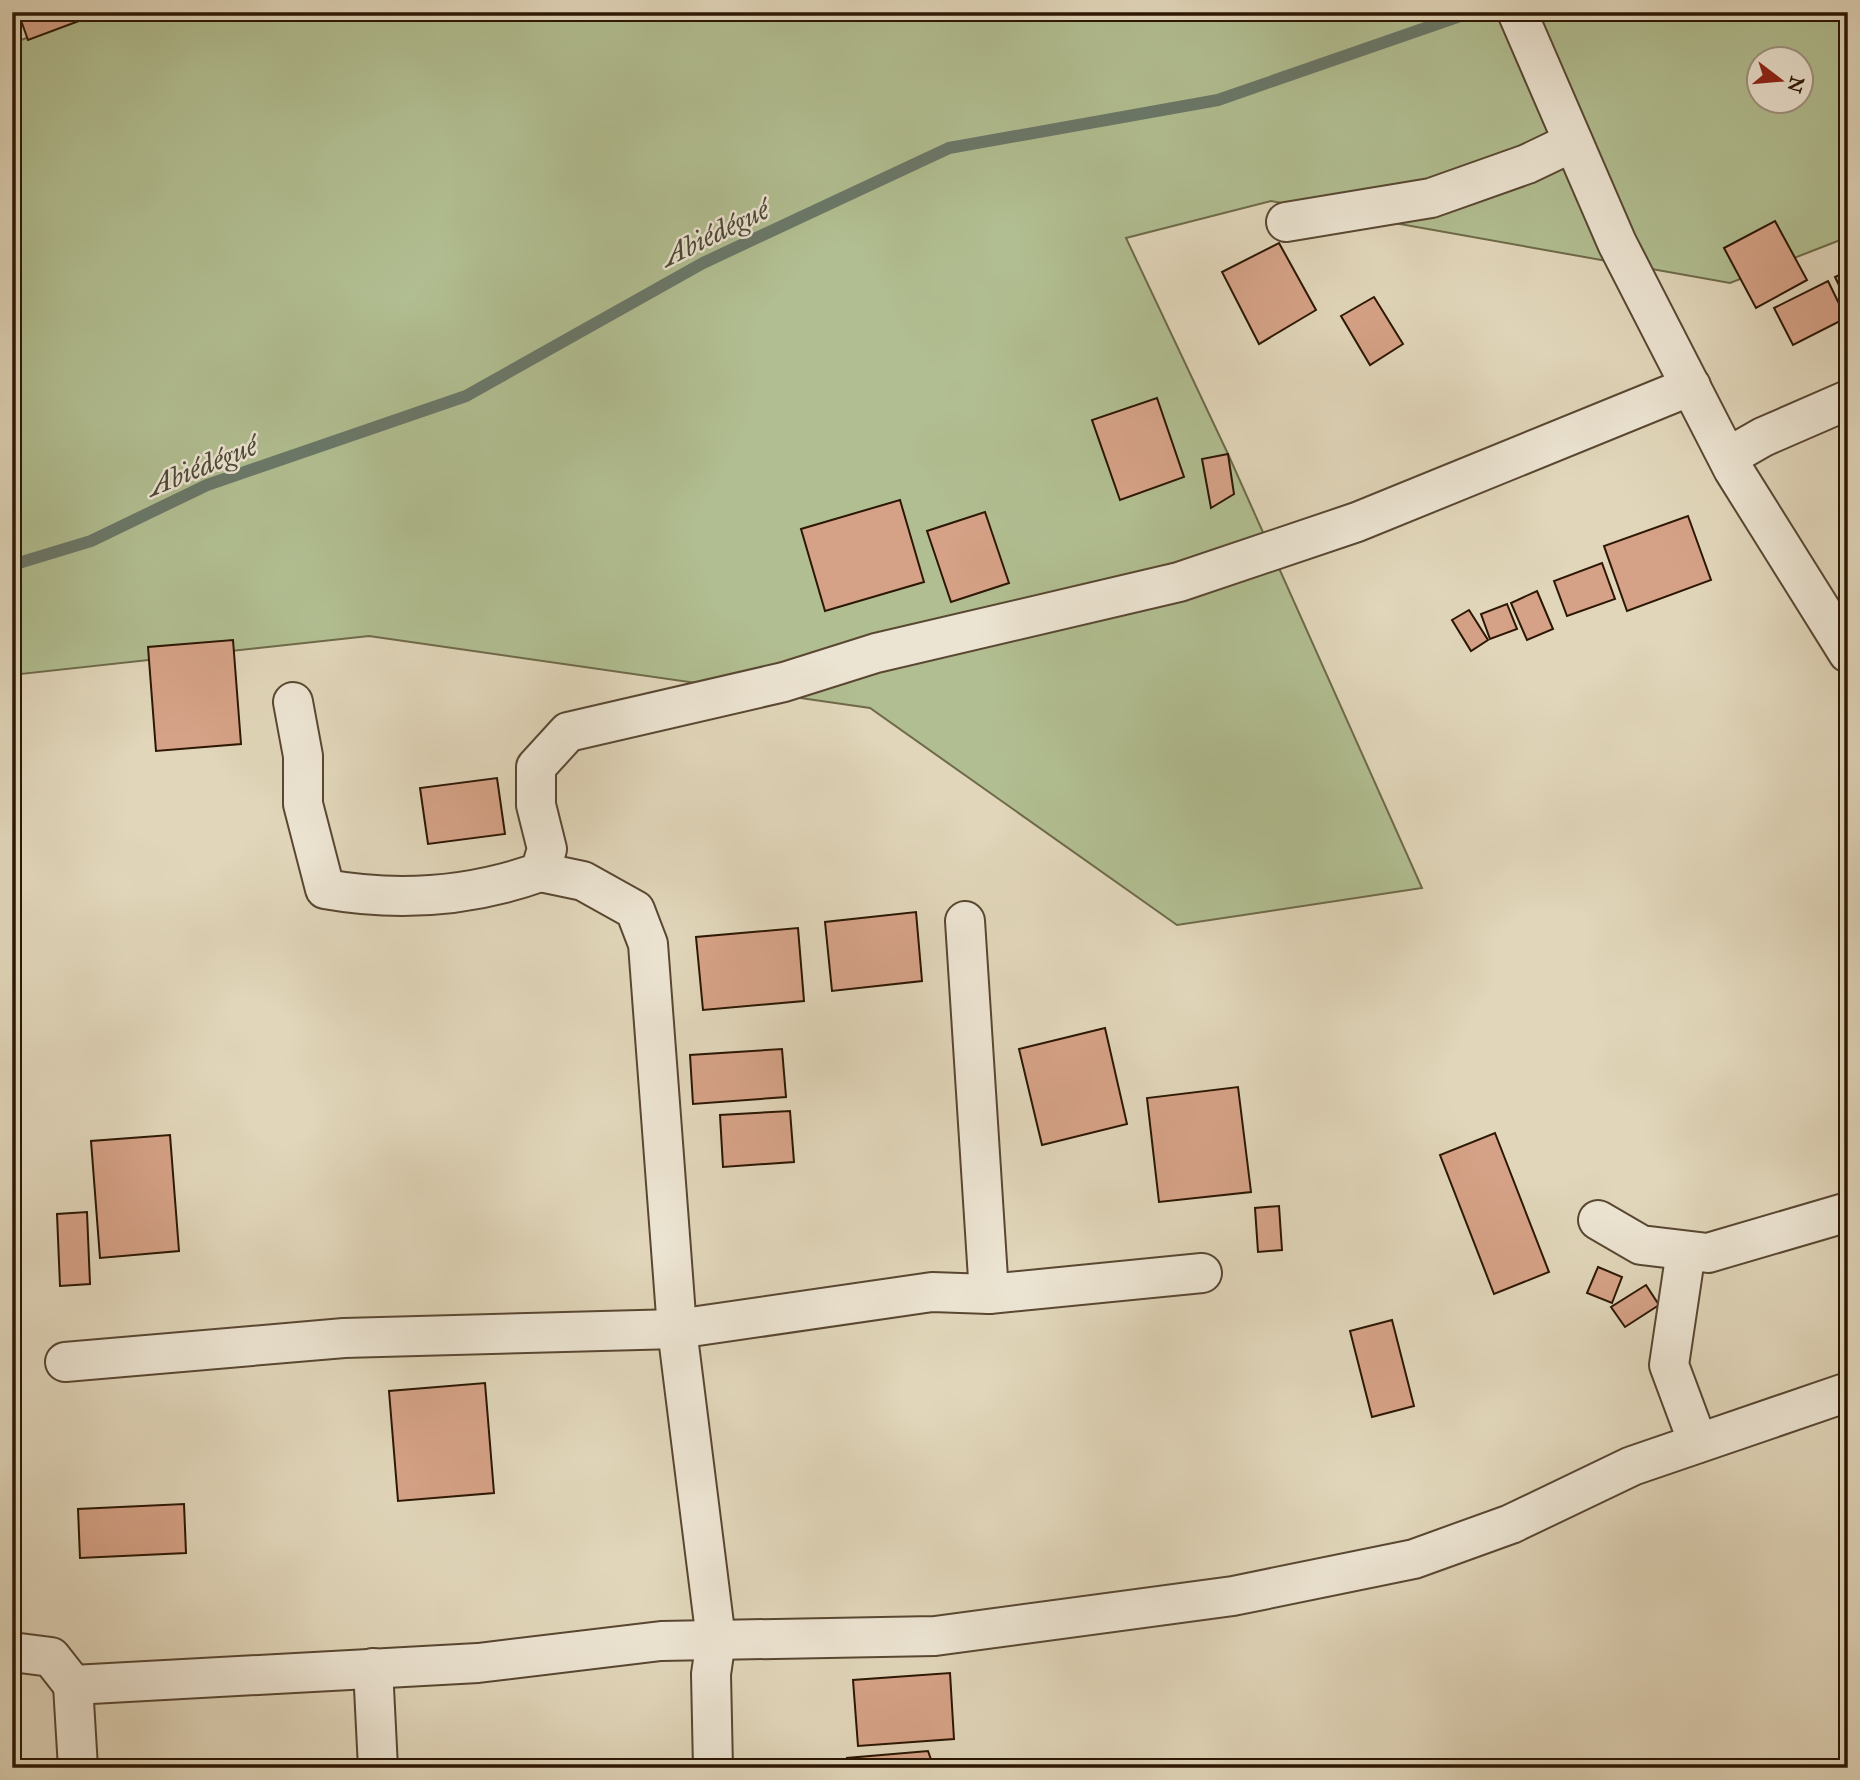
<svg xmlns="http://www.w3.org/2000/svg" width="1860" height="1780" font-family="'IM FELL Great Primer',serif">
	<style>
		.green { fill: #b1be91; stroke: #6e6a4a; stroke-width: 2; fill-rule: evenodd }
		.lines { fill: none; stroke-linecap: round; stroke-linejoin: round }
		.stream { stroke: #6a7869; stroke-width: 12 }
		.building { fill: #d6a287; stroke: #2c1704; stroke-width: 2 }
		.minor-casing { stroke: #594732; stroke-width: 42 }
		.minor { stroke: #ece4d2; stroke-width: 38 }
		.labels { text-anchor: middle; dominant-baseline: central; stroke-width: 5; stroke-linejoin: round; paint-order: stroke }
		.water-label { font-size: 28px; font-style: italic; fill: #4b4837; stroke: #ece4d2 }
	</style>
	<rect width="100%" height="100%" fill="#e1d6ba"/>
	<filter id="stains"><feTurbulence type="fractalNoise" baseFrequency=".00286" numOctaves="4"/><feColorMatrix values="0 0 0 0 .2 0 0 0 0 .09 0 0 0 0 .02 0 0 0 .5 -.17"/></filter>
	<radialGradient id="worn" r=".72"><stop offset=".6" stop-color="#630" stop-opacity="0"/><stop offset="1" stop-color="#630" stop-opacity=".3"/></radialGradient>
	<path class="green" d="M103,12H1848V237L1730,283L1271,201L1126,238L1228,454L1422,888L1177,925L870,708L369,636L12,675V43ZM1758,60H1800V102H1758Z"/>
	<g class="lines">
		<polyline class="stream" points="12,565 91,541 207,485 466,396 703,263 949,148 1218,100 1463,15"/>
	</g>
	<g class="building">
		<polygon points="18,12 103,12 28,40"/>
		<polygon points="1775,221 1807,280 1756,308 1724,248"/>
		<polygon points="1279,243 1316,310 1259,344 1222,272"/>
		<polygon points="1848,271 1848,304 1835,277"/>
		<polygon points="1828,281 1846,318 1793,345 1774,308"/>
		<polygon points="1374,297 1403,344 1370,365 1341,316"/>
		<polygon points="1157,398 1184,477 1120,500 1092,420"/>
		<polygon points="1228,454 1234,494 1211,508 1202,459"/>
		<polygon points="900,500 924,582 825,611 801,529"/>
		<polygon points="985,512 1009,583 951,602 927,531"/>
		<polygon points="1688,516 1711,580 1627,611 1604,546"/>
		<polygon points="1602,563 1615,599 1567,616 1554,581"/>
		<polygon points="1537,591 1553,629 1527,640 1511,603"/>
		<polygon points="1507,604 1517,629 1490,639 1481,614"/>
		<polygon points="1469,610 1488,640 1471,651 1452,620"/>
		<polygon points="233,640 241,744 156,751 148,647"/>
		<polygon points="497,778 505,834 428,844 420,788"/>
		<polygon points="916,912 922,981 832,991 825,922"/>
		<polygon points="798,928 804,1001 703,1010 696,937"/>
		<polygon points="1105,1028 1127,1124 1042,1145 1019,1049"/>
		<polygon points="782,1049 786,1097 693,1104 690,1055"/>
		<polygon points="1238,1087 1251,1192 1159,1202 1147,1098"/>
		<polygon points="790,1111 794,1162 723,1167 720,1115"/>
		<polygon points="1495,1133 1549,1272 1494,1294 1440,1155"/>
		<polygon points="170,1135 179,1251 100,1258 91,1141"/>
		<polygon points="1279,1206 1282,1250 1258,1252 1255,1208"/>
		<polygon points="87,1212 90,1284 60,1286 57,1214"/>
		<polygon points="1598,1267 1622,1277 1612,1303 1587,1293"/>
		<polygon points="1646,1285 1659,1305 1625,1327 1611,1307"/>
		<polygon points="1392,1320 1414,1406 1372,1417 1350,1331"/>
		<polygon points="485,1383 494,1493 398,1501 389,1391"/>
		<polygon points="184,1504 186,1553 80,1558 78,1509"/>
		<polygon points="950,1673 954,1739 858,1746 853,1680"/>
		<polygon points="928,1751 934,1768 848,1768 847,1758"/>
	</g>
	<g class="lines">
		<defs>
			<g id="minor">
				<polyline points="1517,12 1617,243 1733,469 1848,653"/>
				<polyline points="1286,222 1431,198 1527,164 1573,142"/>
				<polyline points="1728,457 1763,437 1848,400"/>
				<path d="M293,702L303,756V804L325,889C398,902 470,897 540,872L547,849L536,805V767L568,732L784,682L876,653L1179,582L1357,522L1691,386"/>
				<polyline points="540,872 583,881 635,910 648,944 677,1329 716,1640 711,1674 713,1768"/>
				<polyline points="965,921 989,1294"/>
				<polyline points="1598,1220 1641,1245 1708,1253 1848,1212"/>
				<polyline points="1686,1251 1669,1365 1698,1443"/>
				<polyline points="65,1362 344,1338 677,1329 932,1292 989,1294 1202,1273"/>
				<polyline points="12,1652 51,1657 73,1685"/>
				<polyline points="373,1668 378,1768"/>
				<polyline points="78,1768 73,1685 478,1663 661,1641 935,1636 1233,1596 1414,1559 1511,1524 1632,1466 1848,1392"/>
			</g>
		</defs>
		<use href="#minor" class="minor-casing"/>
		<use href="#minor" class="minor"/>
	</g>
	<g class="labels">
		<g class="water-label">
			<text transform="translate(715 233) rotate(-26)">Abiédégué</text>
			<text transform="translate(202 466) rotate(-22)">Abiédégué</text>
		</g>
	</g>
	<rect width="1860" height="1780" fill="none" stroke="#e1d6ba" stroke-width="42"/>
	<rect x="14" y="14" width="1832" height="1752" fill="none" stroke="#2c1704" stroke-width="3.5"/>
	<rect x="21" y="21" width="1818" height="1738" fill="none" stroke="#2c1704" stroke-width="2"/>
	<g transform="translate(1780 80) rotate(106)"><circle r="33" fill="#ece4d2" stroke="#9f9280" stroke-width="2"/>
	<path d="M0-5L12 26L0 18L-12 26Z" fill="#8f2418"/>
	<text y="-10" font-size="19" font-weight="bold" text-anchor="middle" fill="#2c1704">N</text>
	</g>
	<rect width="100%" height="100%" filter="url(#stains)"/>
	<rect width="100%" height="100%" fill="url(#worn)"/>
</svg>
